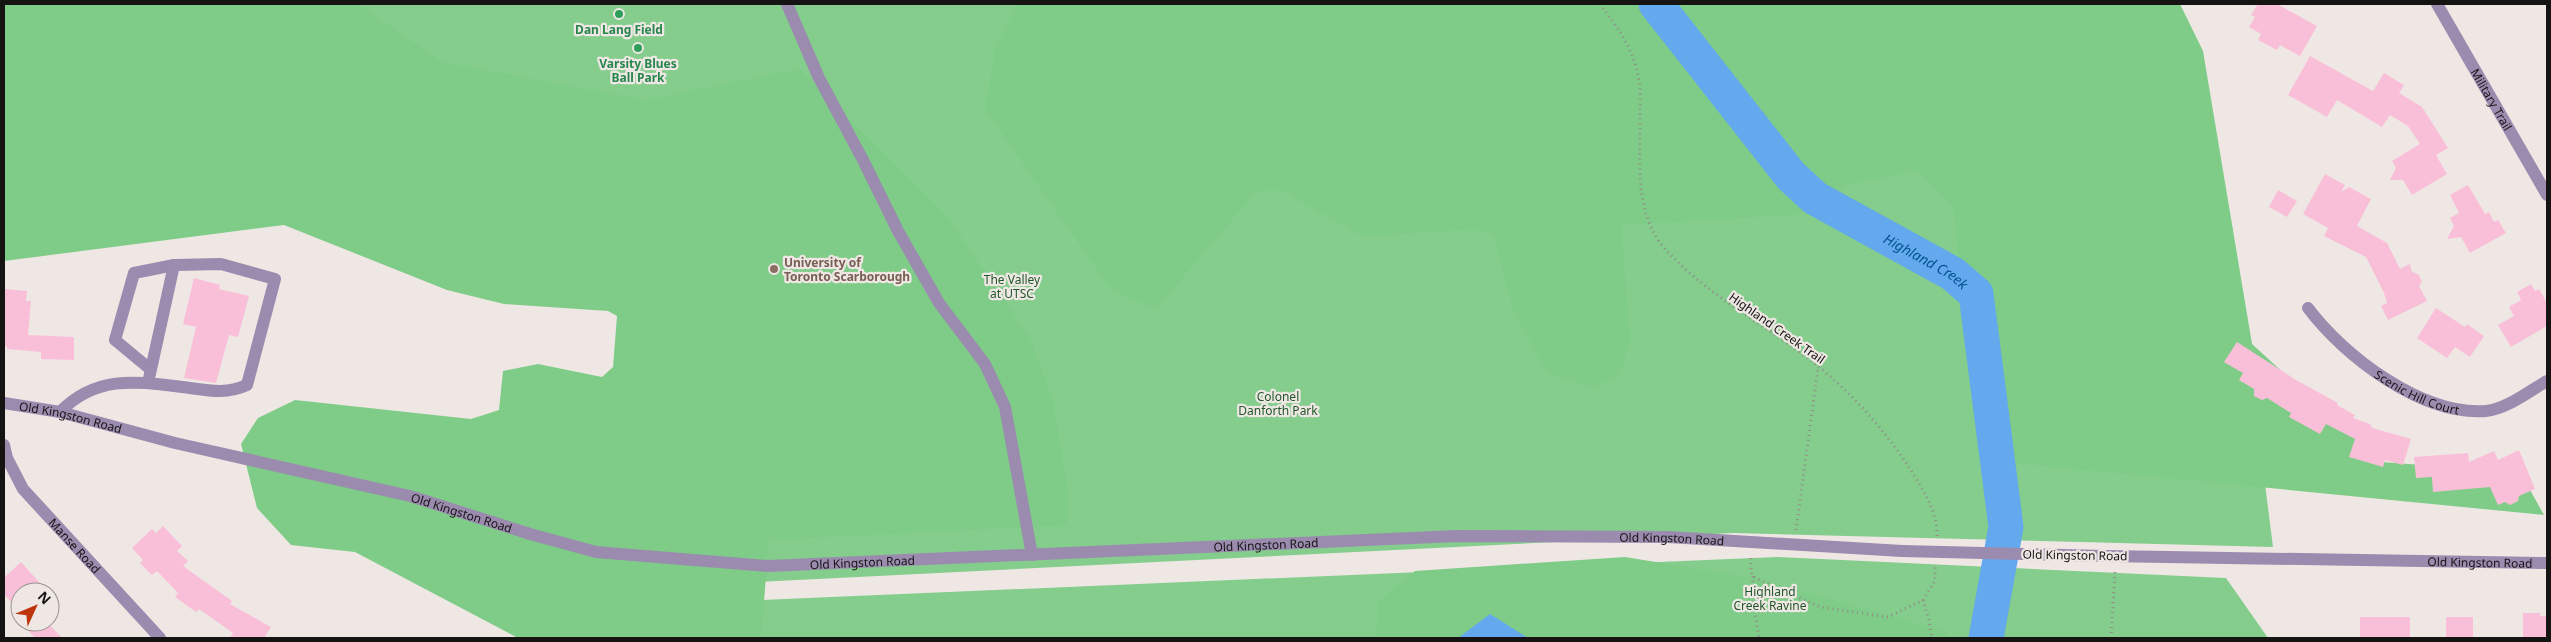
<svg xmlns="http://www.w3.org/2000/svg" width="2551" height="642" font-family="'Noto Sans',sans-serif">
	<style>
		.green { fill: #84cd8d }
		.forest { fill: #7fcc88 }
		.water { fill: #64a8ed }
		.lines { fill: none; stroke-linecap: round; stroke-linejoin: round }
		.river { stroke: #64a8ed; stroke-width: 35 }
		.building { fill: #fabfd8 }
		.path { stroke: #918b89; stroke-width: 3; stroke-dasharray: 1 4; stroke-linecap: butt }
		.minor { stroke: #9b8baf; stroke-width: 12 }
		.minor-bridge { stroke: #9b8baf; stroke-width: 12 }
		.leisure-dot { fill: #2e9e5b; stroke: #efe7e4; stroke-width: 2 }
		.education-dot { fill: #8d6e63; stroke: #efe7e4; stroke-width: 2 }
		.labels { text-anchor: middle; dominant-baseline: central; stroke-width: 4.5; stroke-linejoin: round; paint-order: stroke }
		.leisure-label { font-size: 12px; font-weight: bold; fill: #27864d; stroke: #efe7e4 }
		.street-label { font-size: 12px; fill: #161413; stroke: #efe7e4 }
		.education-label { font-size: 12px; font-weight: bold; fill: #785e54; stroke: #efe7e4; text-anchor: start }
		.park-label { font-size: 12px; fill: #21562a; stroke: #efe7e4 }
		.water-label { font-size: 14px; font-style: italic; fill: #035492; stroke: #efe7e4 }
	</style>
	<rect width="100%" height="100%" fill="#efe7e4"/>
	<g class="green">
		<polygon points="4,4 2167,4 2181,20 2232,225 2273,547 1733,533 738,583 731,326"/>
		<polygon points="1777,557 2226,578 2268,638 715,638 737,601"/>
	</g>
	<g class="forest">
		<polygon points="4,4 358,4 442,62 646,100 800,69 949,219 1030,338 1053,401 1068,491 1067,525 769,540 761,638 518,638 355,552 291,545 257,508 241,444 258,418 295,400 471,419 499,410 503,371 538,364 602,377 613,367 617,316 608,311 504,304 447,290 284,225 4,261"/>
		<polygon points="1017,4 2180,4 2203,51 2252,344 2381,462 2520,472 2544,515 2015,463 1986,337 1958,254 1954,207 1918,171 1849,184 1829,202 1794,215 1621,225 1630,339 1620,374 1595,388 1547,373 1513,309 1494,235 1474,229 1363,237 1279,189 1255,193 1156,309 1112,291 985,109 996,46"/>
		<polygon points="1625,557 1760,579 1946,632 1950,638 1376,638 1379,601 1415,571"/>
	</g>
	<polygon class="water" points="1490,614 1528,638 1458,638"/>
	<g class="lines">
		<path class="river" id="s1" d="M1656,4L1791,176L1815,198L1953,274L1976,294L2006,527L1986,638"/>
	</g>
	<g class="building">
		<polygon points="2258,4 2277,4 2317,26 2300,56 2280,45 2277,50 2258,40 2261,34 2249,27 2255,17 2251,15"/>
		<polygon points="2310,56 2373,91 2384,73 2404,85 2399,93 2422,107 2448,148 2436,155 2447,174 2412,195 2403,180 2390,180 2396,168 2392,161 2420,144 2408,126 2390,115 2382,127 2337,100 2327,117 2288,95"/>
		<polygon points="2325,174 2345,185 2341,192 2349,187 2371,199 2357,226 2387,243 2400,269 2410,264 2412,272 2418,274 2422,281 2419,286 2427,301 2388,320 2381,306 2387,303 2384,293 2366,257 2324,236 2328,228 2303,214"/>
		<polygon points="2468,185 2485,214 2489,212 2494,222 2498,220 2506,233 2470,253 2461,237 2447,239 2454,226 2450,218 2459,213 2450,195"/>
		<polygon points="2278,190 2297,201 2287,217 2269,207"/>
		<polygon points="194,278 220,285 219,289 249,296 238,337 229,335 216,383 184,378 196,327 183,324"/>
		<polygon points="2531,284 2535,291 2539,289 2547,303 2547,326 2511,347 2498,325 2514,316 2509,307 2521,300 2517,292"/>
		<polygon points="5,289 27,291 26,301 31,301 28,335 74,337 74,360 41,359 41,352 7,349 7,346 4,346"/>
		<polygon points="2436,308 2465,327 2467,324 2484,336 2470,357 2455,347 2447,358 2417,338"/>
		<polygon points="2237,342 2296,380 2338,403 2337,405 2355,415 2353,418 2370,424 2372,428 2411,439 2403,465 2385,460 2383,467 2349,457 2355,439 2326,424 2320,434 2289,417 2291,413 2267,398 2262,400 2254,396 2254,389 2239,380 2243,373 2224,362"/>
		<polygon points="2519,450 2535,489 2519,496 2518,501 2510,505 2505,502 2498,505 2490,487 2433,492 2432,477 2416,478 2414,457 2468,453 2469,462 2494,451 2498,460"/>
		<polygon points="163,526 182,546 177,551 188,561 183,566 232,601 230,604 271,627 264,638 230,638 233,633 199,609 196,612 175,597 178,593 157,571 152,575 140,563 143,560 132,548 152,529 156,533"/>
		<polygon points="21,562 48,592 20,592 20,612 4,594 4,578"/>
		<polygon points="2523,613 2540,613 2540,616 2547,616 2547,638 2523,638"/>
		<rect x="2360" y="617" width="50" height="21"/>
		<rect x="2446" y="617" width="27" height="21"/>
		<polygon points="20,622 47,622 62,638 35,638"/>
	</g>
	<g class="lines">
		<g class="path">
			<path d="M1600,4C1618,28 1634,49 1639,80C1641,89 1640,101 1640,110C1641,157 1632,214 1667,251C1706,293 1756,320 1802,354C1846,386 1885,429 1914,475C1926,496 1938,513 1937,538"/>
			<polyline points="1796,530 1818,368"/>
			<polyline points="1751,558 1751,572 1755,578 1820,607 1888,617 1923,600 1935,581 1935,566"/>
			<polyline points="1753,576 1753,598 1759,638"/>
			<polyline points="1923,600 1929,620 1932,638"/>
			<polyline points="2111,638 2115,572"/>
		</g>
		<g class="minor">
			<polyline points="787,4 819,78 863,160 898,231 939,303 985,364 1005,407 1032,555"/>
			<path id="s2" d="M2437,4L2547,195"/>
			<path id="s3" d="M2308,308C2344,356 2422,416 2486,411C2507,409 2529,391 2547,381"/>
			<polyline points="150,369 115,340 134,273 174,265"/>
			<path id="s4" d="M4,403L60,412L175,443L410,496L530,534L596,552L768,566L1457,536L1668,537L1902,551"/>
			<path d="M60,412C98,373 140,382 190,388C211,391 227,394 247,385L275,279L221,264L174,265L148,383"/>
			<path id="s5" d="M4,445L7,458L23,489L160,638"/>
			<path id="s6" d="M2106,556L2547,563"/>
		</g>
		<polyline class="minor-bridge" points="1902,551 2106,556"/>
	</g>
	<g class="leisure-dot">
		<circle cx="619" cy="14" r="5"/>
		<circle cx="638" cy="48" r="5"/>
	</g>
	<circle class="education-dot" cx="774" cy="269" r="5"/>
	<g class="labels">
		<g class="leisure-label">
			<text x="619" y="29">Dan Lang Field</text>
			<text x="638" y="63">Varsity Blues<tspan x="638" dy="14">Ball Park</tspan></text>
		</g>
		<g class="street-label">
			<text stroke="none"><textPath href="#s2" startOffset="110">Military Trail</textPath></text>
			<text transform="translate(1777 328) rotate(35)">Highland Creek Trail</text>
			<text stroke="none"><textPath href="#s3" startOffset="140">Scenic Hill Court</textPath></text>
			<text stroke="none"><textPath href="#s4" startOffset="68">Old Kingston Road</textPath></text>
			<text stroke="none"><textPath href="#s4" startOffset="471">Old Kingston Road</textPath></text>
			<text stroke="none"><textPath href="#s4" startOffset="1688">Old Kingston Road</textPath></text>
			<text stroke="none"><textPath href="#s4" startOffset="1282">Old Kingston Road</textPath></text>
			<text stroke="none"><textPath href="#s5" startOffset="125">Manse Road</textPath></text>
			<text transform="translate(2075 555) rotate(1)">Old Kingston Road</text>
			<text stroke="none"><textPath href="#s4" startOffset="878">Old Kingston Road</textPath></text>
			<text stroke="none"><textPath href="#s6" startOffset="374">Old Kingston Road</textPath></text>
		</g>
		<g class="education-label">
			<text x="784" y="262">University of<tspan x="784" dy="14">Toronto Scarborough</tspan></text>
		</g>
		<g class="park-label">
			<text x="1012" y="279">The Valley<tspan x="1012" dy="14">at UTSC</tspan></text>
			<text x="1278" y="396">Colonel<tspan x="1278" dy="14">Danforth Park</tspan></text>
			<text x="1770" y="591">Highland<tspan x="1770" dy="14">Creek Ravine</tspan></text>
		</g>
		<g class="water-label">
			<text stroke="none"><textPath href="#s1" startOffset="379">Highland Creek</textPath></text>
		</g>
	</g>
	<rect width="2551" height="642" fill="none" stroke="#161413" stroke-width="10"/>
	<g transform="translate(35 607) rotate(46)"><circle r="24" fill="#efe7e4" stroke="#989390"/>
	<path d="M0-4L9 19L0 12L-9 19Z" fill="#be350c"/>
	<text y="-8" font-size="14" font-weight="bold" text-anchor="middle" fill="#161413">N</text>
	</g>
</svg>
